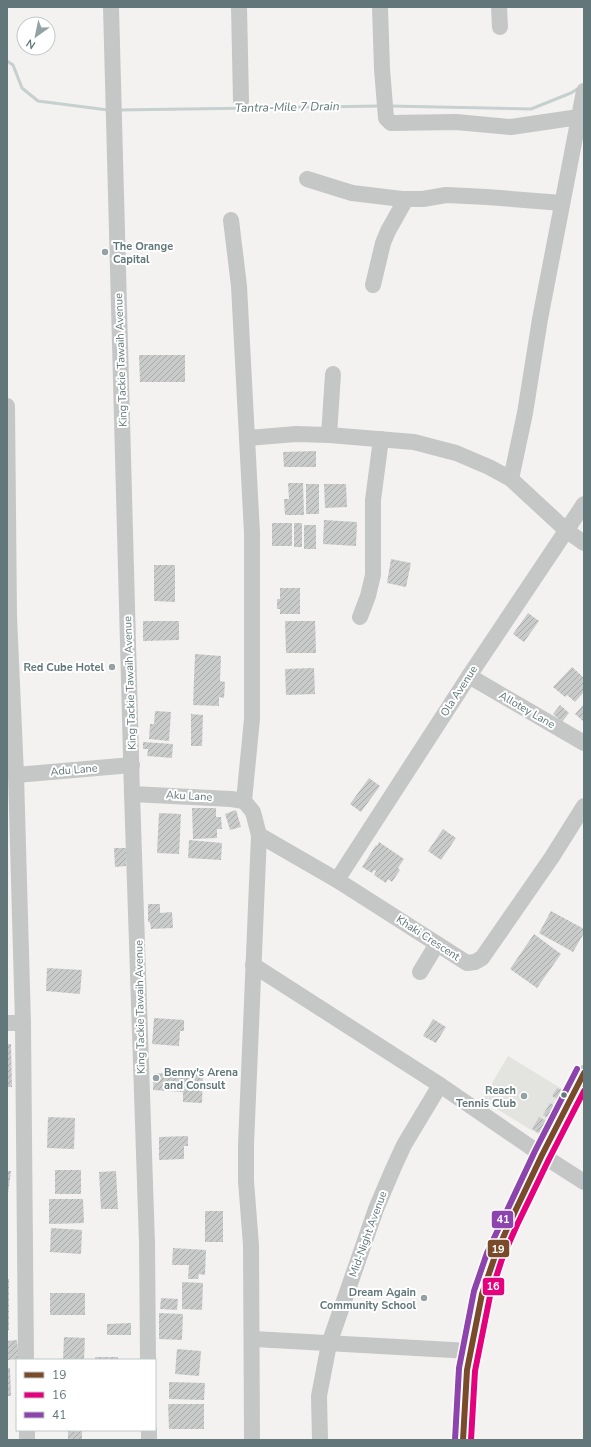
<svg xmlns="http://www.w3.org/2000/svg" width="591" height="1447" font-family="'Nunito Sans',sans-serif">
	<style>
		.garden { fill: #e3e4df }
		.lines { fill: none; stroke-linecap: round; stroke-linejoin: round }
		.stream { stroke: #c5d0cf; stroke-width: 3 }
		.building { fill: url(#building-hatch) }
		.minor { stroke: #c5c7c7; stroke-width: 16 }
		.bus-1-casing { stroke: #fff; stroke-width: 9 }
		.bus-2-casing { stroke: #fff; stroke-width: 9 }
		.bus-3-casing { stroke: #fff; stroke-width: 9 }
		.bus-1 { stroke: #7a4b2a; stroke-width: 6 }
		.bus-2 { stroke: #e5007d; stroke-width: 6 }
		.bus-3 { stroke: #8e44ad; stroke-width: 6 }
		.poi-dot { fill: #94a2a4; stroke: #fff; stroke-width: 1.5 }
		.bus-dot { fill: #61777a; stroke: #fff; stroke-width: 1.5 }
		.labels { text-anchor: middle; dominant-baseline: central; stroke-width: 4; stroke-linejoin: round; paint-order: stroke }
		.poi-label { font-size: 11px; font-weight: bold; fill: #61777a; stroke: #fff; text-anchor: end }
		.street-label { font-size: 11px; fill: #61777a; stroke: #fff }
		.water-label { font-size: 12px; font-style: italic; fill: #5c7675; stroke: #fff }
		.line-badge { stroke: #fff; stroke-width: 1.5 }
		.badge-label { font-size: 11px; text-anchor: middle; font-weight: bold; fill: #fff }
	</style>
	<defs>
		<pattern id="building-hatch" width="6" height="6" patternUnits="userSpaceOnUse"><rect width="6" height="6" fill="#c9cbca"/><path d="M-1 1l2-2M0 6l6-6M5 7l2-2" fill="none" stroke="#a7aaa9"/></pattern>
	</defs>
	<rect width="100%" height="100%" fill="#f3f2f1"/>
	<polygon class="garden" points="508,1056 567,1092 541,1136 482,1100"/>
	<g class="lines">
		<g class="stream">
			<polyline points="7,61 13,65 22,88 38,101 108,110"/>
			<polyline points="390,106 531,109 571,93 579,88"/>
			<polyline points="118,110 380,106"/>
		</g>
	</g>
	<g class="building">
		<polygon points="139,355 185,355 185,382 140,382"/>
		<polygon points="316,451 316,467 284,467 283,452"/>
		<polygon points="288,483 303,483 304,515 285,515 284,499 289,499"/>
		<rect x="306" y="484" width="13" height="30"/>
		<polygon points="324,484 346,484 347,507 325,508"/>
		<polygon points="324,520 357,522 356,546 323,544"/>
		<rect x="272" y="523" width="20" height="23"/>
		<rect x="294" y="523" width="8" height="24"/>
		<rect x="304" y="525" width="12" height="24"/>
		<polygon points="391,559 411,563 406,587 387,583"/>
		<polygon points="154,565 175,565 175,602 154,601"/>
		<polygon points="280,588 300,588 300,614 280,614 280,609 277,609 277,599 280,599"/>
		<polygon points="528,613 539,621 524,642 513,634"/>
		<polygon points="143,621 179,621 179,640 143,641"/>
		<polygon points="285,621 315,621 316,653 286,653"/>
		<polygon points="195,654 221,656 220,681 225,682 224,698 219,697 219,706 193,705"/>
		<polygon points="572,667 584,678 584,692 575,702 567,695 565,697 553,687"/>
		<polygon points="314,668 315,694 286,695 285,669"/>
		<polygon points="584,704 584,722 575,714"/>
		<polygon points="560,705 569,713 562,722 553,714"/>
		<polygon points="155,711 171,712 169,741 149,739 150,724 154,724"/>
		<polygon points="191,714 203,715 202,746 191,746"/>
		<polygon points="143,742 173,744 172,758 147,756 148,749 143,749"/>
		<polygon points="369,778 380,786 361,812 350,804"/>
		<polygon points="192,808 216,808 216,817 221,817 222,829 217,829 217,838 193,839"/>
		<polygon points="236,810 241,827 230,830 225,814"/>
		<polygon points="159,813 181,814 179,854 157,853"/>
		<polygon points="443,829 456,838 441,860 428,851"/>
		<polygon points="189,840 222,843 221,860 188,858"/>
		<polygon points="379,842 404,859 398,868 400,870 392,882 388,879 386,883 374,875 376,871 374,870 372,873 362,867 376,845 377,846"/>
		<polygon points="114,848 126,848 126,866 115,867"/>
		<polygon points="148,904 160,904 160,913 172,912 173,928 151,929 150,922 148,922"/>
		<polygon points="551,911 584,929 584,933 573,952 539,933"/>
		<polygon points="534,934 561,954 537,988 510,969"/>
		<polygon points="47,968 82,970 80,994 46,991"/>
		<polygon points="154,1018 184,1020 184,1031 180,1031 179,1046 152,1044"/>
		<polygon points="433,1019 446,1027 436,1043 423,1036"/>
		<polygon points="7,1044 11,1044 12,1087 7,1087"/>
		<polygon points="154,1073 203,1075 202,1103 183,1102 183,1092 153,1090"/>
		<polygon points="557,1088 564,1091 559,1100 552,1096"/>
		<polygon points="550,1103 557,1107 550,1119 543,1115"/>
		<polygon points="48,1117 75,1118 74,1149 47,1148"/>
		<polygon points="539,1117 546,1121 539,1133 532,1129"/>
		<polygon points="188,1136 188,1146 184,1146 184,1159 159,1160 159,1137"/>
		<rect x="55" y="1170" width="26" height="24"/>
		<polygon points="7,1171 11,1171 8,1193 7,1193"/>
		<polygon points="116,1171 118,1209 101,1209 99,1172"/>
		<polygon points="49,1199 83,1199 84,1223 49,1224"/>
		<rect x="205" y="1211" width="18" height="31"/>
		<polygon points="51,1228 82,1230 81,1254 50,1252"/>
		<polygon points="173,1248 206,1250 205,1275 199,1274 198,1279 188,1279 189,1265 172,1265"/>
		<rect x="7" y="1279" width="2" height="51"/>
		<polygon points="182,1282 203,1283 202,1310 182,1309"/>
		<rect x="50" y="1293" width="35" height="22"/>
		<polygon points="161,1298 178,1299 177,1310 160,1309"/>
		<polygon points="159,1313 183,1314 182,1340 159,1339"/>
		<polygon points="131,1323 131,1335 107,1335 107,1324"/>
		<polygon points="64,1337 85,1338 84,1360 63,1360"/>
		<polygon points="17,1340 19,1359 7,1360 7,1341"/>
		<polygon points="177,1349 201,1351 199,1376 175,1374"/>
		<rect x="95" y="1357" width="23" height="3"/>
		<polygon points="7,1368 10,1368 11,1396 7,1396"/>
		<polygon points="169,1382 205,1383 204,1400 169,1399"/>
		<polygon points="168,1404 204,1404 204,1429 169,1429"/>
		<polygon points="63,1430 82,1430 82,1440 68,1440 68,1431 63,1431"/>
	</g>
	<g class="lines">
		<g class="minor">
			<polyline points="111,7 132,794 147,1243 148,1360"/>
			<polyline points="239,7 241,101"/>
			<polyline points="380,7 382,69 386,118 391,123 456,122 511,127 579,117"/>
			<polyline points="499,7 500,27"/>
			<polyline points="307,179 352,193 402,199 423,199 446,195 487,197 562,203"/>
			<polyline points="231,220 239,286 252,533 252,719 244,801 253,812 259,835 246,1145 246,1181 251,1245 252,1440"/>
			<polyline points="373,285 383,243 388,231 406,199"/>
			<polyline points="7,406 9,616 16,775 23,1023 26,1360"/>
			<polyline points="329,435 333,374"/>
			<polyline points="248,438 296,434 329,435 414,442 456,453 489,467 511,479 567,531 584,543"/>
			<polyline points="511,479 525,413 540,319 584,91"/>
			<polyline points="360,617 368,596 373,575 373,500 381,439"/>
			<polyline points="469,676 584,743"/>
			<polyline points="16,775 132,765"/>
			<polyline points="132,794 231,799 244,801"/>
			<polyline points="259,835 337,880 467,963 475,962 482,958 552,857 584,806"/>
			<polyline points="337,880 469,676 584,504"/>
			<polyline points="253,965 440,1085 542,1155 584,1182"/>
			<polyline points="420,972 437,944"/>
			<polyline points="7,1023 23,1023"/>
			<polyline points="253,1339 470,1351"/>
			<polyline points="149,1430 149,1440"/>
			<polyline points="27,1440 27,1430"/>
			<polyline points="320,1440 319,1396 329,1344 376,1209 393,1169 404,1145 440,1085"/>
			<polyline points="463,1440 467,1370 482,1294 495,1256 510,1222 542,1155 584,1073"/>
		</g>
		<defs>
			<polyline id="bus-1" points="463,1440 467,1370 482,1294 495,1256 510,1222 542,1155 584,1073"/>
			<polyline id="bus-2" points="471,1440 475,1371 490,1296 502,1259 517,1225 549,1159 584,1091"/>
			<polyline id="bus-3" points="455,1440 459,1368 474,1291 487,1253 535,1151 577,1069"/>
		</defs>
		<use href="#bus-1" class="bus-1-casing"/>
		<use href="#bus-2" class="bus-2-casing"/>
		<use href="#bus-3" class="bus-3-casing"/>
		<use href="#bus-1" class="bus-1"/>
		<use href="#bus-2" class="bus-2"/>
		<use href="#bus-3" class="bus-3"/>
	</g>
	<g class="poi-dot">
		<circle cx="105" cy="252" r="4"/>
		<circle cx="112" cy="667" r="4"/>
		<circle cx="156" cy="1078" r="4"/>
		<circle cx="524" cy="1096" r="4"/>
		<circle cx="424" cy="1298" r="4"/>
	</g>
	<circle class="bus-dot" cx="564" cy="1095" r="3.5"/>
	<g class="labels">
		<g class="poi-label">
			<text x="113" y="246" text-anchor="start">The Orange<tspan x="113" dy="13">Capital</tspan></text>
			<text x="104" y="667">Red Cube Hotel</text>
			<text x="164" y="1072" text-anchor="start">Benny's Arena<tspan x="164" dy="13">and Consult</tspan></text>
			<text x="516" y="1090">Reach<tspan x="516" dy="13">Tennis Club</tspan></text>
			<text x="416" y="1292">Dream Again<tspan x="416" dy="13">Community School</tspan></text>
		</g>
		<g class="street-label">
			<text transform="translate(121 360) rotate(-92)">King Tackie Tawaih Avenue</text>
			<text transform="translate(130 683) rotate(-92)">King Tackie Tawaih Avenue</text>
			<text transform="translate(459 691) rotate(-57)">Ola Avenue</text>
			<text transform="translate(527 710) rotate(30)">Allotey Lane</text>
			<text transform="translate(74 770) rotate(-5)">Adu Lane</text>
			<text transform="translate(189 796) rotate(3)">Aku Lane</text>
			<text transform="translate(428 938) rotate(33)">Khaki Crescent</text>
			<text transform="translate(140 1007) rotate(-91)">King Tackie Tawaih Avenue</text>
			<text transform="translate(368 1234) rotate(-70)">Mid-Night Avenue</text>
		</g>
		<g class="water-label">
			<text transform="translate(287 107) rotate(-1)">Tantra-Mile 7 Drain</text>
		</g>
	</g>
	<g class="line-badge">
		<rect x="491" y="1210" width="23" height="19" rx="4" fill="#8e44ad"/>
		<rect x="487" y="1239" width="23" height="19" rx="4" fill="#7a4b2a"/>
		<rect x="482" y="1277" width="23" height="19" rx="4" fill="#e5007d"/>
	</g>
	<g class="badge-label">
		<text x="503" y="1223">41</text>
		<text x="498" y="1253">19</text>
		<text x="493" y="1290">16</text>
	</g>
	<rect width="591" height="1447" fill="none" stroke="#61777a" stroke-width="16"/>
	<rect x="16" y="1359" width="140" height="72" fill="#ffffff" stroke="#c0c9ca"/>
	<rect x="24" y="1372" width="20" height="6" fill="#7a4b2a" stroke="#c0c9ca"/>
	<text x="52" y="1379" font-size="12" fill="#61777a">19</text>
	<rect x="24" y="1392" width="20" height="6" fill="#e5007d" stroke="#c0c9ca"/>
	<text x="52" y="1399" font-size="12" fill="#61777a">16</text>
	<rect x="24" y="1412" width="20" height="6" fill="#8e44ad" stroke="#c0c9ca"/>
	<text x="52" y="1419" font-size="12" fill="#61777a">41</text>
	<g transform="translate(36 36) rotate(213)"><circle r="19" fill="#ffffff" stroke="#c0c9ca"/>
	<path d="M0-3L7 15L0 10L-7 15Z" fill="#94a2a4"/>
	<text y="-6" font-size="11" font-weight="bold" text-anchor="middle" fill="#61777a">N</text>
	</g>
</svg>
